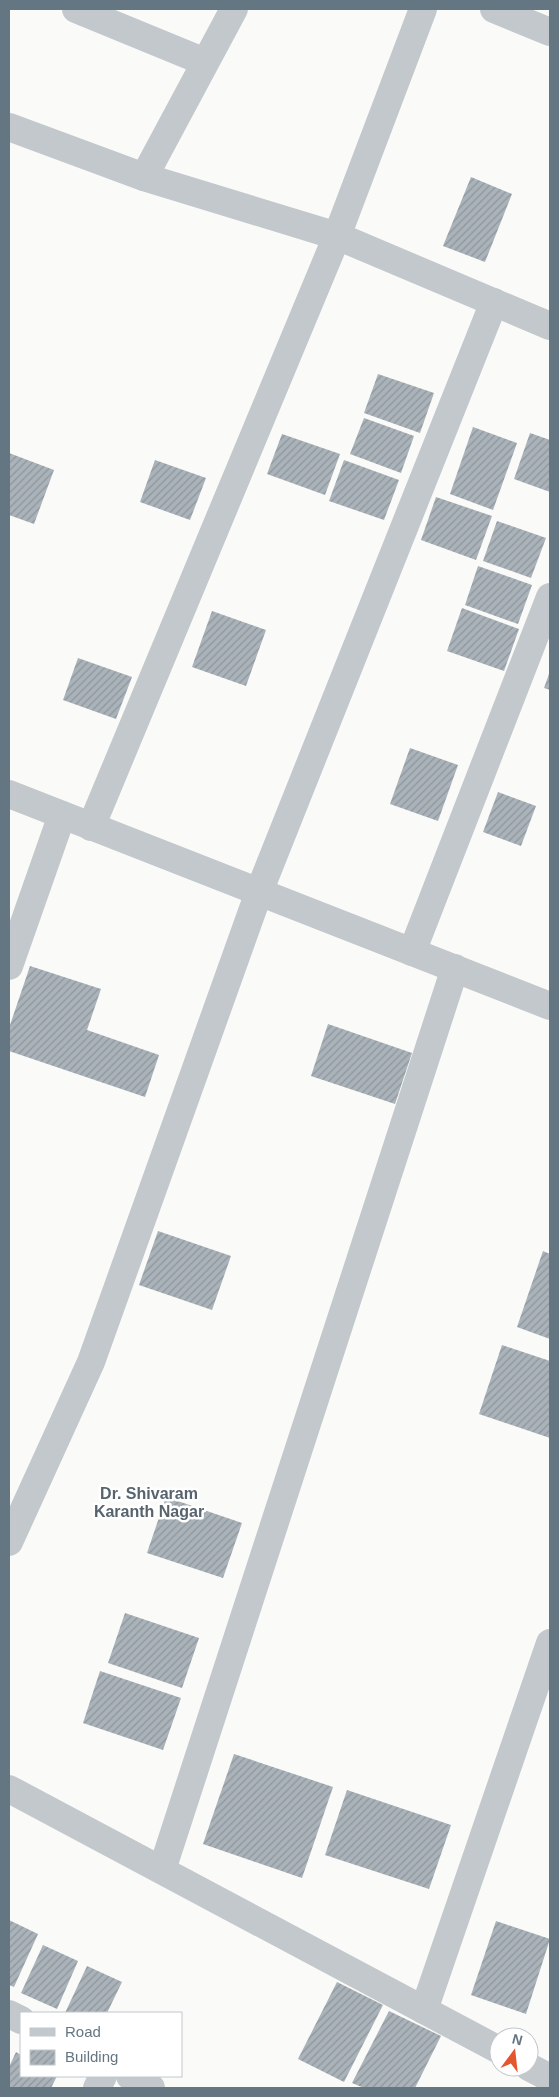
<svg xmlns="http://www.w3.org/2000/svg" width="559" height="2097" font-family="Helvetica,sans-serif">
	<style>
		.building { fill: url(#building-hatch) }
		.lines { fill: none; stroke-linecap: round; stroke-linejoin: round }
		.street { stroke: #c3c8cc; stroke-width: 28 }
		.labels { text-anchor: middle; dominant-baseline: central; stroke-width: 5; stroke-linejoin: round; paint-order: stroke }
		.quarter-label { font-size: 16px; font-weight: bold; fill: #57646e; stroke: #fff }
	</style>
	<defs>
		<pattern id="building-hatch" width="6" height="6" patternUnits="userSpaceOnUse" patternTransform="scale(1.25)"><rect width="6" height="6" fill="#aab3b9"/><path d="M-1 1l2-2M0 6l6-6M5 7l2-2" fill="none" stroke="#8e969c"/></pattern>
	</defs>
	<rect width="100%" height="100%" fill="#fafaf8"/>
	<g class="building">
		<polygon points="471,177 512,194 485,262 443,246"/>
		<polygon points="378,374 434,393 420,433 364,413"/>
		<polygon points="364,418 414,436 401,473 350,454"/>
		<polygon points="473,427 517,443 493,510 450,494"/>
		<polygon points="530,433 550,440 550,492 514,479"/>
		<polygon points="282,434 340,454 325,495 267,474"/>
		<polygon points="9,453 54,470 34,524 9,515"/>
		<polygon points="155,460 206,478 190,520 140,502"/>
		<polygon points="344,460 399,480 384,520 329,501"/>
		<polygon points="436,497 492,516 476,560 421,540"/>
		<polygon points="497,521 546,538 531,578 483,561"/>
		<polygon points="478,566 532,585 518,624 465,605"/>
		<polygon points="462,608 519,629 504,671 447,651"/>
		<polygon points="212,611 266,630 246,686 192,667"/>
		<polygon points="78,658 132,677 116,719 63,700"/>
		<polygon points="550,671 550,690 544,688"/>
		<polygon points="410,748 458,765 438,821 390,804"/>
		<polygon points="498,792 536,806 521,846 483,832"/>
		<polygon points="30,966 101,989 87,1030 159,1055 145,1097 9,1051 9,1028"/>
		<polygon points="328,1024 412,1053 395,1104 311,1076"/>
		<polygon points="158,1231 231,1256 212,1310 139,1285"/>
		<polygon points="543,1251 550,1254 550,1339 517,1327"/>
		<polygon points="502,1345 550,1361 550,1438 479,1414"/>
		<polygon points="166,1497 242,1523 223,1578 147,1553"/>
		<polygon points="125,1613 199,1638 182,1688 108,1663"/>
		<polygon points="100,1671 181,1698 163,1750 83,1723"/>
		<polygon points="234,1754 333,1787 302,1878 203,1844"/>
		<polygon points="347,1790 451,1825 429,1889 325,1855"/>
		<polygon points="9,1920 38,1934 14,1987 9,1985"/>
		<polygon points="496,1921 550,1939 526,2014 471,1995"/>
		<polygon points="43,1945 78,1961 57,2009 21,1993"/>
		<polygon points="87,1966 122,1982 107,2013 65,2013"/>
		<polygon points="337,1982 383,2005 344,2082 298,2059"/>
		<polygon points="389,2011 441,2036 415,2088 364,2088 352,2083"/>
		<polygon points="16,2052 21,2055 21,2076 57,2076 51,2088 9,2088 9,2067"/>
	</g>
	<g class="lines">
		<g class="street">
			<polyline points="76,9 205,62"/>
			<polyline points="234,9 144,177 337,236 550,326"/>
			<polyline points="494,9 550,32"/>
			<polyline points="9,127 144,177"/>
			<polyline points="9,794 550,1006"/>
			<polyline points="91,827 337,236 423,9"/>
			<polyline points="412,952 550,597"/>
			<polyline points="9,966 62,815"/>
			<polyline points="9,1542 91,1362 259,892 494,302"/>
			<polyline points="9,1789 499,2050"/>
			<polyline points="162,1870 455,968"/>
			<polyline points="424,2010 550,1643"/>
			<polyline points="9,2014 21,2020"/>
			<polyline points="529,2067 550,2078"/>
			<polyline points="130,2076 151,2088"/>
			<polyline points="97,2088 103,2076"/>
		</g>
	</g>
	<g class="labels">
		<g class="quarter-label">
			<text x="149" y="1493">Dr. Shivaram<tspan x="149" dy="18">Karanth Nagar</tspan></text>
		</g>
	</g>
	<rect width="559" height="2097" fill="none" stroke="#657683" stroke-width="20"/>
	<rect x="20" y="2012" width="162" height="65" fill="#ffffff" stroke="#c1c8cd"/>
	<rect x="30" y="2028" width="25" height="8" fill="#c3c8cc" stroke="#c1c8cd"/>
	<text x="65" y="2037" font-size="15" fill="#657683">Road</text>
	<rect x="30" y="2050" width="25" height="15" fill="url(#building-hatch)" stroke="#c1c8cd"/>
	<text x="65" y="2062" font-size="15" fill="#657683">Building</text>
	<g transform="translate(514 2052) rotate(15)"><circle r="24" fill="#ffffff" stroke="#c1c8cd"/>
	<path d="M0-4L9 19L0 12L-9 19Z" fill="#e4572e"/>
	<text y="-8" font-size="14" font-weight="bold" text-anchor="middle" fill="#657683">N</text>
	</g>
</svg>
